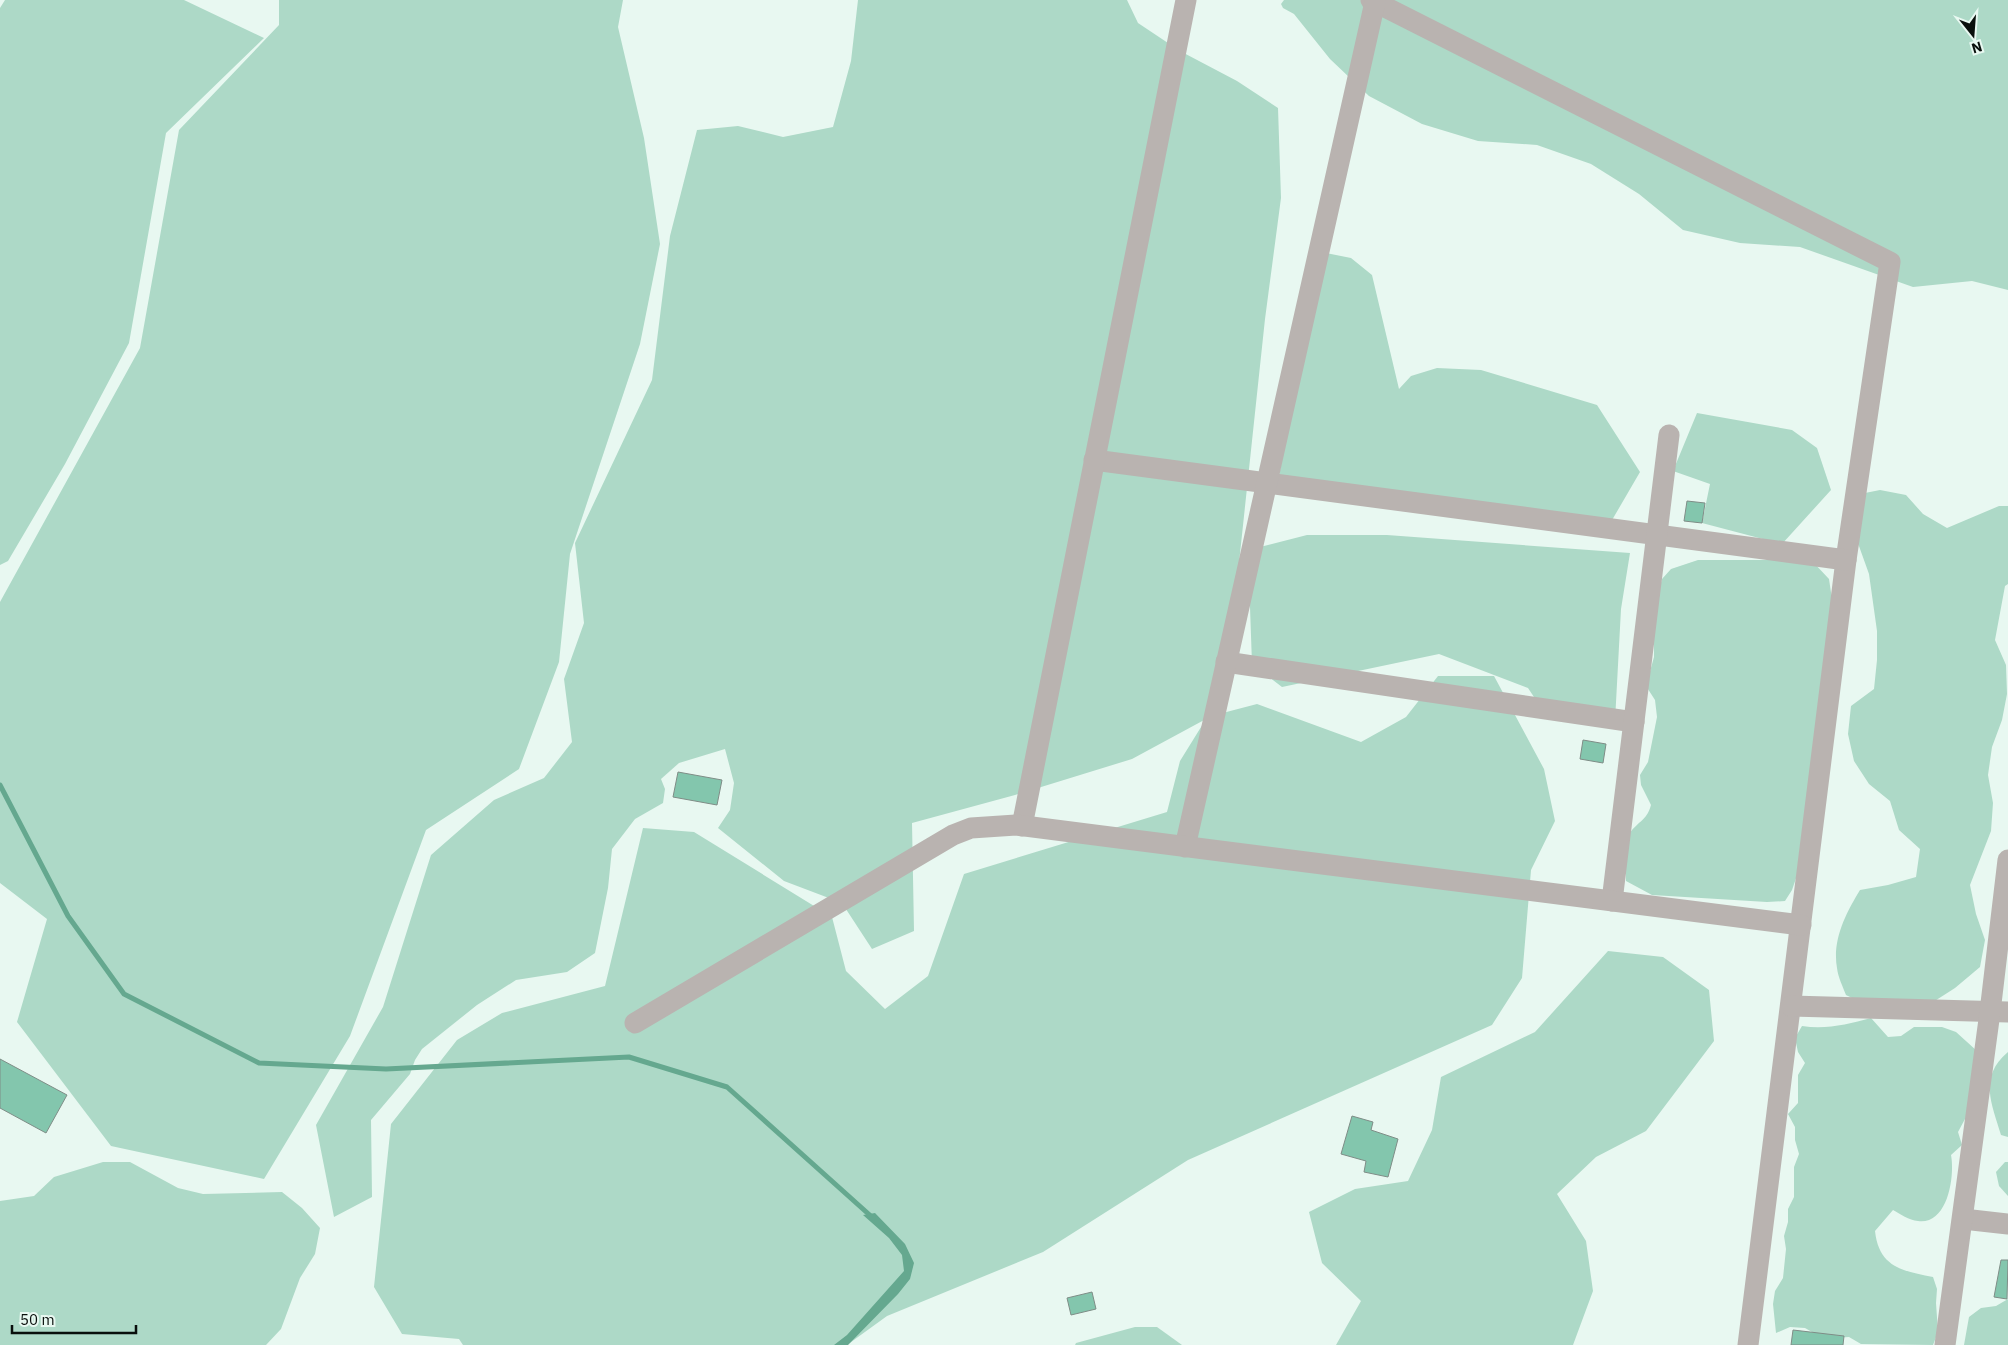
<svg xmlns="http://www.w3.org/2000/svg" width="2008" height="1345" font-family="'IBM Plex Sans',sans-serif">
	<style>
		.green { fill: #add9c7 }
		.water { fill: #65a88f }
		.lines { fill: none; stroke-linecap: round; stroke-linejoin: round }
		.stream { stroke: #65a88f; stroke-width: 5 }
		.building { fill: #83c6ad; stroke: #7f8d87 }
		.minor { stroke: #b9b3b0; stroke-width: 21 }
	</style>
	<rect width="100%" height="100%" fill="#e8f8f1"/>
	<g class="green">
		<polygon points="5,0 184,0 264,38 166,133 129,343 65,464 8,561 0,565 0,8"/>
		<polygon points="279,0 623,0 618,27 644,138 660,244 640,344 570,554 559,662 519,769 426,830 350,1036 264,1179 111,1146 17,1022 47,919 0,883 0,602 140,348 179,130 279,25"/>
		<polygon points="858,0 1127,0 1138,23 1180,51 1237,81 1278,108 1281,198 1265,319 1236,591 1215,715 1257,704 1361,742 1406,717 1438,676 1494,676 1544,769 1555,821 1531,870 1522,978 1492,1025 1188,1160 1043,1252 887,1316 847,1345 463,1345 459,1339 402,1334 374,1287 391,1124 457,1040 502,1013 605,986 643,828 694,832 832,917 846,971 885,1009 928,976 964,874 1167,812 1180,761 1206,719 1132,759 1015,795 912,823 914,931 872,949 842,903 784,881 718,828 730,810 734,783 725,749 679,763 661,779 665,789 663,803 635,819 612,849 608,888 595,953 567,972 516,980 477,1005 422,1049 415,1060 410,1074 371,1120 372,1197 334,1217 316,1125 383,1007 431,855 494,800 544,778 572,742 564,679 584,623 575,543 652,380 670,236 697,130 738,126 783,137 833,127 851,61"/>
		<polygon points="1284,0 2008,0 2008,290 1972,281 1913,287 1800,247 1740,243 1683,230 1639,194 1591,164 1537,145 1478,141 1422,124 1369,96 1330,59 1294,14 1283,8 1281,4"/>
		<polygon points="1321,252 1351,258 1372,275 1399,389 1411,376 1437,368 1481,370 1597,405 1640,472 1608,527 1278,481"/>
		<polygon points="1697,413 1792,430 1817,448 1831,490 1782,544 1702,523 1710,484 1673,471"/>
		<path d="M1880,490L1906,495L1923,514L1947,528L1999,506H2008V584L2005,586L1995,640L2006,665L2007,694L2002,720L1992,747L1988,775L1993,803L1991,831L1970,885L1976,914L1985,940L1980,967L1955,988L1930,1004L1872,1008L1846,995C1843,987 1838,977 1837,968C1832,940 1846,913 1860,890L1888,885L1916,877L1920,849L1899,830L1890,801L1869,784L1854,761L1848,734L1851,706L1874,689L1877,660V631L1869,574L1850,521L1855,495Z"/>
		<polygon points="1307,535 1387,535 1630,553 1621,609 1615,721 1544,712 1528,688 1439,654 1282,687 1252,664 1248,550"/>
		<path d="M1698,560H1774L1813,562L1829,579L1833,606L1803,858L1792,890L1785,901L1767,902L1652,895L1626,881C1626,867 1622,842 1632,830C1641,820 1647,819 1651,805L1641,785L1640,775L1648,762L1657,717L1655,700L1646,686L1654,657V607L1662,579L1671,569Z"/>
		<polygon points="1608,951 1663,957 1709,990 1714,1041 1646,1131 1596,1157 1557,1194 1586,1241 1593,1291 1573,1345 1336,1345 1361,1301 1322,1263 1309,1212 1355,1189 1408,1181 1432,1130 1441,1077 1535,1032"/>
		<path d="M1871,1018L1888,1037L1901,1036L1914,1027H1942L1956,1032L1977,1051L1973,1104L1958,1132L1962,1145L1951,1155C1955,1176 1948,1225 1918,1221C1909,1220 1900,1214 1893,1210L1875,1231C1879,1267 1902,1271 1933,1277L1937,1289L1936,1303L1938,1332L1933,1345L1861,1344L1849,1337L1834,1338L1819,1336L1805,1328L1790,1327L1776,1333L1773,1304L1775,1291L1783,1278L1786,1249L1784,1236L1788,1222V1209L1794,1197V1167L1799,1154L1795,1140V1127L1788,1114L1798,1103V1075L1805,1063L1798,1052L1795,1038L1802,1026C1826,1030 1848,1024 1871,1018Z"/>
		<path d="M2008,1052V1137L2001,1135C1992,1104 1978,1077 2008,1052Z"/>
		<polygon points="103,1162 130,1162 178,1188 203,1194 282,1192 302,1208 320,1228 315,1254 300,1278 281,1329 266,1345 0,1345 0,1201 34,1196 54,1177"/>
		<polygon points="2005,1162 2008,1162 2008,1196 1999,1186 1996,1172"/>
		<polygon points="2008,1299 2008,1345 1964,1345 1969,1317 1981,1308 1996,1306"/>
		<polygon points="1135,1327 1157,1327 1182,1345 1075,1345 1076,1343"/>
	</g>
	<polygon class="water" points="875,1213 905,1244 914,1263 910,1279 898,1294 848,1345 834,1345 847,1335 904,1271 902,1255 889,1238 863,1215"/>
	<g class="lines">
		<polyline class="stream" points="0,785 68,916 124,994 259,1063 386,1069 629,1057 727,1087 873,1218"/>
	</g>
	<g class="building">
		<polygon points="1687,501 1705,503 1702,523 1684,521"/>
		<polygon points="1583,740 1606,744 1603,763 1580,759"/>
		<polygon points="678,772 722,780 717,805 673,797"/>
		<polygon points="0,1059 67,1095 46,1133 0,1108"/>
		<polygon points="1352,1116 1373,1122 1371,1130 1398,1139 1388,1177 1364,1172 1366,1161 1341,1154"/>
		<polygon points="2001,1260 2008,1260 2007,1299 1994,1297"/>
		<polygon points="1092,1292 1096,1309 1071,1315 1067,1298"/>
		<polygon points="1793,1330 1844,1336 1843,1345 1791,1345"/>
	</g>
	<g class="lines">
		<g class="minor">
			<polyline points="1371,0 1890,262 1846,560 1748,1345"/>
			<polyline points="1094,460 1846,560"/>
			<polyline points="1226,662 1634,722"/>
			<polyline points="1022,826 1186,0"/>
			<polyline points="1185,847 1375,2"/>
			<polyline points="1612,901 1669,435"/>
			<polyline points="1791,1006 2008,1012"/>
			<polyline points="635,1023 953,835 971,828 1016,825 1801,925"/>
			<polyline points="1963,1219 2008,1224"/>
			<polyline points="1945,1345 1990,1012 2008,860"/>
		</g>
	</g>
	<g transform="translate(1973 35) rotate(163)" stroke="#e8f8f1" stroke-width="4" paint-order="stroke">
	<path d="M0-4L9 19L0 12L-9 19Z" fill="#090f0c"/>
	<text y="-8" font-size="14" font-weight="bold" text-anchor="middle" fill="#090f0c">N</text>
	</g>
	<path d="M12 1325v8h124v-8" fill="none" stroke="#090f0c" stroke-width="2.5"/>
	<text x="20" y="1325" font-size="15" fill="#090f0c" stroke="#e8f8f1" stroke-width="4" paint-order="stroke">50 m</text>
</svg>
